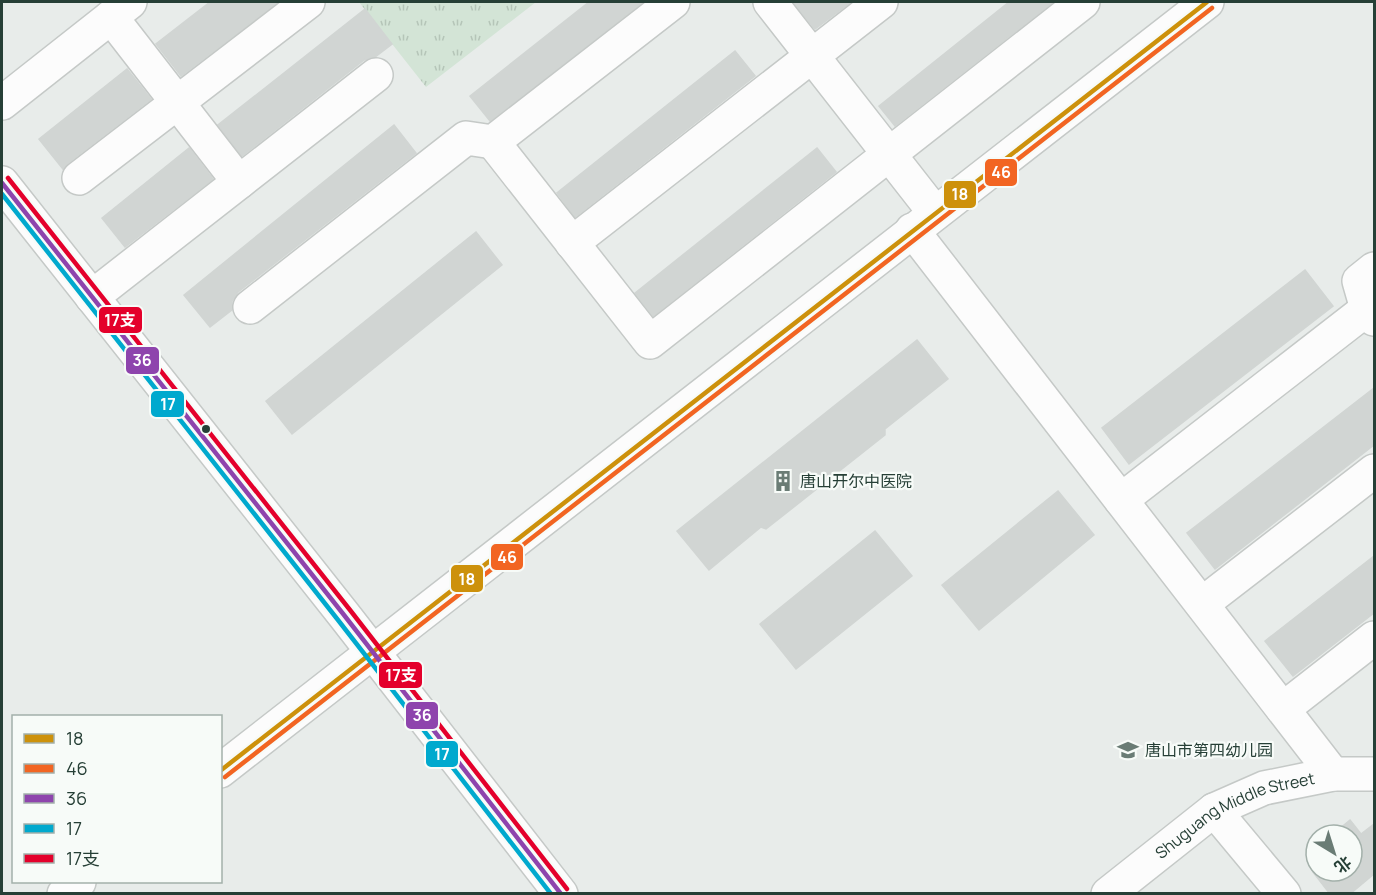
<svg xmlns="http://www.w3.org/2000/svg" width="1376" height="895" font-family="Manrope,'Noto Sans SC',sans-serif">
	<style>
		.park { fill: url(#park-tufts) }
		.building { fill: #d1d5d3; stroke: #d1d5d3; stroke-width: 1.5 }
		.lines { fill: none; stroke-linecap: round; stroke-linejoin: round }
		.minor-casing { stroke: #c5c9c7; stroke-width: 36 }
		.minor { stroke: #fcfcfc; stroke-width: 33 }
		.bus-1-casing { stroke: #f7fbf8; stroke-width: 9 }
		.bus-2-casing { stroke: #f7fbf8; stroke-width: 9 }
		.bus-3-casing { stroke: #f7fbf8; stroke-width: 9 }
		.bus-4-casing { stroke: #f7fbf8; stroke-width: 9 }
		.bus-5-casing { stroke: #f7fbf8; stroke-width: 9 }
		.bus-1 { stroke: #cd910b; stroke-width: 4.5 }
		.bus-2 { stroke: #f26522; stroke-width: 4.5 }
		.bus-3 { stroke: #8e44ad; stroke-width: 4.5 }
		.bus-4 { stroke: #00a9ce; stroke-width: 4.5 }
		.bus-5 { stroke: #e4002b; stroke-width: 4.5 }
		.bus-dot { fill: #263f36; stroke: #f7fbf8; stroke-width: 2 }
		.labels { text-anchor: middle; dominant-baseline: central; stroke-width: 4.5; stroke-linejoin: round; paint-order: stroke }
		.poi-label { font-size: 16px; fill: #263f36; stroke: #f7fbf8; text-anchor: start }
		.street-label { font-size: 16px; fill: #263f36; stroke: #f7fbf8 }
		.line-badge { stroke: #f7fbf8; stroke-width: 2 }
		.badge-label { font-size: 16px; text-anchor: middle; font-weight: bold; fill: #fff }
	</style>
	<defs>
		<pattern id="park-tufts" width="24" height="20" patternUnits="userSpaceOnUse" patternTransform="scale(1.5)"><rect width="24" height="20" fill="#d3e4d6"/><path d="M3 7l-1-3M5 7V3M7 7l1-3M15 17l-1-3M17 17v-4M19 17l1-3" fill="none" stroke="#b5c5b8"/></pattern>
	</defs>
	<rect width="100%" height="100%" fill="#e8ecea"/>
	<polygon class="park" points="359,2 536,2 426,87"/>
	<g class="building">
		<polygon points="210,2 278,2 181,76 156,44"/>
		<polygon points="589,2 643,2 490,121 470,96"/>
		<polygon points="793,2 851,2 815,29"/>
		<polygon points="1009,2 1053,2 895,126 879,106"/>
		<polygon points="365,9 392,44 375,57 364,60 242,156 218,125"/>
		<polygon points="735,51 755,76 575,217 557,193"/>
		<polygon points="127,69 151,99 68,163 63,169 39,139"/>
		<polygon points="394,125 416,153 238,292 232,301 232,310 210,327 184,295"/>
		<polygon points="189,148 213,179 125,247 102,218"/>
		<polygon points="817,148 836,172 653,316 635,293"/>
		<polygon points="476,232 502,265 292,434 266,401"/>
		<polygon points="1305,270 1333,306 1129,464 1102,428"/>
		<polygon points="917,340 948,379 885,429 885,435 766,529 761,527 709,570 677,531"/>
		<polygon points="1374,388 1374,445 1215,569 1187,533"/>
		<polygon points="1058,491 1094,535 979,630 942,585"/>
		<polygon points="875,531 912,576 796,669 760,624"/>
		<polygon points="1374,556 1374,613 1293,676 1265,641"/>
		<polygon points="1350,820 1361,834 1374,824 1374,874 1350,894 1330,894 1313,872 1316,869 1316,871 1352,871 1352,835 1332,835"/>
	</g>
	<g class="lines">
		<defs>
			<g id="minor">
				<polyline points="770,2 935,213"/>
				<polyline points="111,17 239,182"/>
				<polyline points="2,103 130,2"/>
				<polyline points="493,142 650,342 1083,2"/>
				<polyline points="79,178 308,2"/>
				<polyline points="2,183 344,615 561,894"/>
				<polyline points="912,230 1333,774"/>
				<polyline points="572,243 881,2"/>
				<polyline points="1374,269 1359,281 1367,309 1374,319"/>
				<polyline points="92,297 376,75"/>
				<polyline points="250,307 466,138 493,142 673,2"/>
				<polyline points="1121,500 1367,309"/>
				<polyline points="1202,604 1374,471"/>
				<polyline points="1283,709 1374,638"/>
				<polyline points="220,771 1207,2"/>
				<polyline points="1214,810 1284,894"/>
				<polyline points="64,894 79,882"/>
				<path id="s1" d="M1108,894L1214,810L1264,788L1333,774H1374"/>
			</g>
		</defs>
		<use href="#minor" class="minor-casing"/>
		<use href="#minor" class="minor"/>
		<defs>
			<polyline id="bus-1" points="220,771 1207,2"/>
			<polyline id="bus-2" points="225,777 1212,8"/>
			<polyline id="bus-3" points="2,183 344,615 561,894"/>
			<polyline id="bus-4" points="2,194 338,620 551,894"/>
			<polyline id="bus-5" points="8,178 350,610 567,889"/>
		</defs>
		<use href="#bus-1" class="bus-1-casing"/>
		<use href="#bus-2" class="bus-2-casing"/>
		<use href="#bus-3" class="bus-3-casing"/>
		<use href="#bus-4" class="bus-4-casing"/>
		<use href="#bus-5" class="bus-5-casing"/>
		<use href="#bus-1" class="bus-1"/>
		<use href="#bus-2" class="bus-2"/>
		<use href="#bus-3" class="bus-3"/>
		<use href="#bus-4" class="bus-4"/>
		<use href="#bus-5" class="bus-5"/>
	</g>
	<defs>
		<symbol id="building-bare" viewBox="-9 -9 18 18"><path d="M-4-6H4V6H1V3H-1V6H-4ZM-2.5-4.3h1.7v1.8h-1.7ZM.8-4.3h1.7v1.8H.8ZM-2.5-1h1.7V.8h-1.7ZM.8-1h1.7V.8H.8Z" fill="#6a7c75" stroke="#f7fbf8" stroke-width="2.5" paint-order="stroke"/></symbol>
		<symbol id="school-bare" viewBox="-9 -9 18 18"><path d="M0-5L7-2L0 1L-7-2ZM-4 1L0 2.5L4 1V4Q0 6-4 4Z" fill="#6a7c75" stroke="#f7fbf8" stroke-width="2.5" paint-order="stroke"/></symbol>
	</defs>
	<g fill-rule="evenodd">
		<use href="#building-bare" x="768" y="466" width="30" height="30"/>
		<use href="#school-bare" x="1113" y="735" width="30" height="30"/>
	</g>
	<circle class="bus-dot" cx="206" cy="429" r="5"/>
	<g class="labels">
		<g class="poi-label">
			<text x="800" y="481">唐山开尔中医院</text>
			<text x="1145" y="750">唐山市第四幼儿园</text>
		</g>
		<g class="street-label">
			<text stroke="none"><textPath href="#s1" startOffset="152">Shuguang Middle Street</textPath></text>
		</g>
	</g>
	<g class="line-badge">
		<rect x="984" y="158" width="34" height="29" rx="6" fill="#f26522"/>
		<rect x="943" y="180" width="34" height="29" rx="6" fill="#cd910b"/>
		<rect x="98" y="306" width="45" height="28" rx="6" fill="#e4002b"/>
		<rect x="125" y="346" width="35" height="29" rx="6" fill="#8e44ad"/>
		<rect x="150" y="390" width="35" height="28" rx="6" fill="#00a9ce"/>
		<rect x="490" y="543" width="34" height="28" rx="6" fill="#f26522"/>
		<rect x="450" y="564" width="34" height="29" rx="6" fill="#cd910b"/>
		<rect x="378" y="661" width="45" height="28" rx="6" fill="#e4002b"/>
		<rect x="405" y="701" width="34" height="29" rx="6" fill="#8e44ad"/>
		<rect x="425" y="740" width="34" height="28" rx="6" fill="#00a9ce"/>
	</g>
	<g class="badge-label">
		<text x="1001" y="178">46</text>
		<text x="960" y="200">18</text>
		<text x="120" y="326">17支</text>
		<text x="142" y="366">36</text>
		<text x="168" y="410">17</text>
		<text x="507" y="563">46</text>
		<text x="467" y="585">18</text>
		<text x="401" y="681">17支</text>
		<text x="422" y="721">36</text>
		<text x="442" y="760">17</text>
	</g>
	<rect width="1376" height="895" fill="none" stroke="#263f36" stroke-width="6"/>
	<rect x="12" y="715" width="210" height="168" fill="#f7fbf8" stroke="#a3b0aa" stroke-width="1.5"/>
	<rect x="24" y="734" width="30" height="9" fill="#cd910b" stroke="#a3b0aa" stroke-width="1.5"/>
	<text x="66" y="745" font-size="18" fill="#263f36">18</text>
	<rect x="24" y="764" width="30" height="9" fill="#f26522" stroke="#a3b0aa" stroke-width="1.5"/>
	<text x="66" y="775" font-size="18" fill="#263f36">46</text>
	<rect x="24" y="794" width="30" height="9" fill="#8e44ad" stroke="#a3b0aa" stroke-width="1.5"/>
	<text x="66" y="805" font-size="18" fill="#263f36">36</text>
	<rect x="24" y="824" width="30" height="9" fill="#00a9ce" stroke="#a3b0aa" stroke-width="1.5"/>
	<text x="66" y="835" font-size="18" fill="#263f36">17</text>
	<rect x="24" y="854" width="30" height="9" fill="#e4002b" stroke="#a3b0aa" stroke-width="1.5"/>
	<text x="66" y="865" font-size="18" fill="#263f36">17支</text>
	<g transform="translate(1334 853) rotate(142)"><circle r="28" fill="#f7fbf8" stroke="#a3b0aa" stroke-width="1.5"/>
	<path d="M0-4.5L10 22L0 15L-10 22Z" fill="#6a7c75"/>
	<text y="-9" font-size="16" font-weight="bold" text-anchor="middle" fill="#263f36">北</text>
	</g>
</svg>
